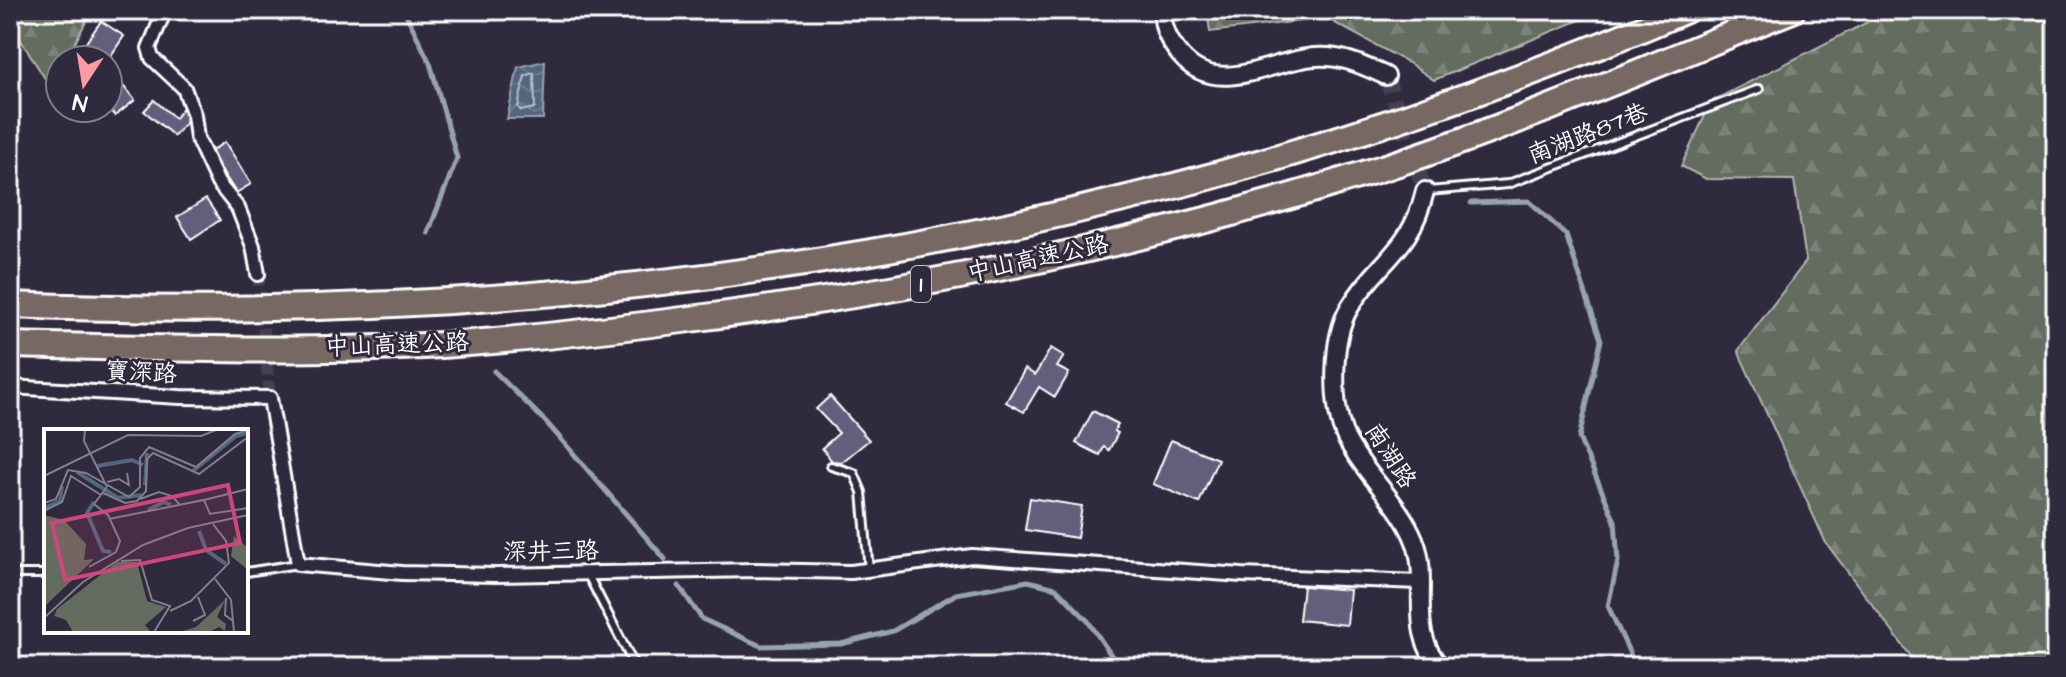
<svg xmlns="http://www.w3.org/2000/svg" width="2066" height="677" font-family="'Architects Daughter','LXGW WenKai TC',sans-serif">
	<style>
		.forest { fill: url(#forest-firs); stroke: #b2b6af; stroke-width: 2 }
		.water { fill: url(#water-waves); stroke: #98a3b2; stroke-width: 2 }
		.lines { fill: none; stroke-linecap: round; stroke-linejoin: round }
		.shore { stroke: #bac2cc; stroke-width: 2 }
		.stream { stroke: #98a3b2; stroke-width: 5 }
		.building { fill: #625e7c; stroke: #fff; stroke-width: 2 }
		.minor-tunnel { stroke: #443f50; stroke-width: 12; stroke-dasharray: 12 6; stroke-linecap: butt }
		.tertiary-tunnel { stroke: #443f50; stroke-width: 16; stroke-dasharray: 16 8; stroke-linecap: butt }
		.service-casing { stroke: #fff; stroke-width: 12 }
		.minor-casing { stroke: #fff; stroke-width: 18 }
		.tertiary-casing { stroke: #fff; stroke-width: 22 }
		.motorway-casing { stroke: #fff; stroke-width: 30 }
		.service { stroke: #2f2a3d; stroke-width: 6 }
		.minor { stroke: #2f2a3d; stroke-width: 12 }
		.tertiary { stroke: #2f2a3d; stroke-width: 16 }
		.motorway { stroke: #776864; stroke-width: 24 }
		.labels { text-anchor: middle; dominant-baseline: central; stroke-width: 6; stroke-linejoin: round; paint-order: stroke }
		.shield { fill: #2f2a3d; stroke: #c1bfc5; stroke-width: 2 }
		.shield-label { font-size: 22px; font-weight: bold; fill: #fff }
		.street-label { font-size: 24px; fill: #fff; stroke: #2f2a3d }
		.inset-river { fill: none; stroke: #53667f; stroke-width: 4 }
		.inset-road { fill: none; stroke: #827f8b; stroke-width: 2 }
		.view { fill: #ce467c; fill-opacity: 0.15; stroke: #ce467c; stroke-width: 4 }
		.inset-edge { fill: none; stroke: #fff; stroke-width: 4 }
	</style>
	<defs>
		<pattern id="forest-firs" width="22" height="20" patternUnits="userSpaceOnUse" patternTransform="scale(2)"><rect width="22" height="20" fill="#646c5f"/><path d="M5 1l3.5 6h-7zM16 11l3.5 6h-7z" fill="#7b8277"/></pattern>
		<pattern id="water-waves" width="16" height="10" patternUnits="userSpaceOnUse" patternTransform="scale(2)"><rect width="16" height="10" fill="#53667f"/><path d="M0 5q4-4 8 0t8 0" fill="none" stroke="#6d7d92"/></pattern>
	</defs>
	<rect width="100%" height="100%" fill="#2f2a3d"/>
	<filter id="ink" filterUnits="userSpaceOnUse"><feTurbulence type="fractalNoise" baseFrequency=".0125" numOctaves="2"/><feDisplacementMap in="SourceGraphic" scale="16" xChannelSelector="R" yChannelSelector="G"/><feConvolveMatrix kernelMatrix="1 2 1 2 8 2 1 2 1" color-interpolation-filters="sRGB"/></filter>
	<g filter="url(#ink)">
		<g class="forest">
			<polygon points="10,10 92,10 66,60 60,60 60,71 51,88 10,23"/>
			<polygon points="1207,10 1604,10 1434,80 1409,63 1326,18 1210,32"/>
			<polygon points="1891,10 2056,10 2056,667 1919,667 1826,543 1738,351 1806,261 1794,180 1706,179 1681,166 1712,101"/>
		</g>
		<polygon class="water" points="545,61 543,119 507,119 518,67"/>
		<g class="lines">
			<polygon class="shore" points="534,73 535,108 521,111 518,107 525,76"/>
			<g class="stream">
				<polyline points="404,10 430,63 457,158 428,233"/>
				<polyline points="1471,203 1529,201 1566,235 1601,340 1579,438 1615,521 1618,561 1608,606 1636,667"/>
				<polyline points="494,371 546,422 665,559"/>
				<polyline points="679,586 702,619 761,646 841,644 893,631 956,594 1028,581 1056,588 1088,621 1119,667"/>
			</g>
		</g>
		<g class="building">
			<polygon points="101,21 124,36 108,60 83,47"/>
			<polygon points="108,68 135,100 115,116 108,108"/>
			<polygon points="154,100 175,118 182,109 191,117 174,136 144,111"/>
			<polygon points="225,142 251,184 236,193 210,152"/>
			<polygon points="206,199 220,220 191,239 177,217"/>
			<polygon points="1051,348 1064,356 1057,367 1069,373 1055,397 1039,387 1024,412 1006,402 1025,369 1035,375"/>
			<polygon points="830,396 869,440 842,462 832,461 822,448 839,433 816,409"/>
			<polygon points="1093,411 1118,424 1114,431 1118,433 1109,450 1104,447 1100,455 1076,443"/>
			<polygon points="1171,440 1218,459 1199,503 1153,484"/>
			<polygon points="1030,498 1082,506 1077,538 1025,530"/>
			<polygon points="1303,586 1350,590 1347,625 1299,620"/>
		</g>
		<g class="lines">
			<polyline class="minor-tunnel" points="258,274 270,398"/>
			<polyline class="tertiary-tunnel" points="1386,76 1425,191"/>
			<defs>
				<g id="service">
					<polyline points="1428,191 1508,184 1759,89"/>
					<polyline points="831,466 854,473 862,492 869,571"/>
					<polyline points="246,572 298,564"/>
					<polyline points="587,573 635,667"/>
					<polyline points="10,574 46,574"/>
				</g>
				<g id="minor">
					<polyline points="165,10 149,48 152,58 184,88 194,115 197,138 218,183 238,208 253,246 258,274"/>
					<polyline points="10,387 180,397 270,398 298,564 402,573 496,575 755,570 851,572 972,556 1242,575 1419,582"/>
				</g>
				<g id="tertiary">
					<path d="M1162,10C1163,29 1168,40 1180,55C1217,99 1270,60 1315,57C1342,55 1362,65 1386,76"/>
					<path d="M1425,191C1411,252 1378,260 1350,307C1331,337 1331,406 1346,438C1364,474 1399,502 1414,539C1432,582 1405,630 1441,667"/>
				</g>
				<g id="motorway">
					<path d="M10,305C592,329 1149,241 1686,10"/>
					<path d="M10,345C148,348 286,353 424,346C516,341 607,330 698,318C932,288 1165,239 1389,166C1526,121 1658,63 1792,10"/>
				</g>
			</defs>
			<use href="#service" class="service-casing"/>
			<use href="#minor" class="minor-casing"/>
			<use href="#tertiary" class="tertiary-casing"/>
			<use href="#motorway" class="motorway-casing"/>
			<use href="#service" class="service"/>
			<use href="#minor" class="minor"/>
			<use href="#tertiary" class="tertiary"/>
			<use href="#motorway" class="motorway"/>
		</g>
	</g>
	<g class="labels">
		<rect class="shield" x="911" y="266" width="20" height="36" rx="6"/>
		<g class="shield-label">
			<text x="921" y="284">1</text>
		</g>
		<g class="street-label">
			<text transform="translate(1588 134) rotate(-21)">南湖路87巷</text>
			<text transform="translate(1038 259) rotate(-12)">中山高速公路</text>
			<text transform="translate(397 345) rotate(-2)">中山高速公路</text>
			<text transform="translate(141 373) rotate(3)">寶深路</text>
			<text transform="translate(1390 456) rotate(57)">南湖路</text>
			<text transform="translate(551 552) rotate(-1)">深井三路</text>
		</g>
	</g>
	<g transform="translate(44 429)">
		<rect width="204" height="204" fill="#2f2a3d"/>
		<path d="M0,86L20,91L42,115L40,131L50,130L0,178ZM190,107L204,119V141L187,127ZM73,133H93L103,172L122,178L101,196L107,203H29L22,191L10,187L13,180ZM181,171L173,188L182,195L181,202L175,198L165,203H136L152,198Z" fill="#646c5f"/>
		<path class="inset-river" d="M53,37L88,31L99,36M149,42L192,7L204,4M33,43L74,69L97,66M101,56L103,24M50,73L43,84L59,122L67,123M0,79L16,72L18,57M104,81L120,73L127,76M155,102L162,121L182,135"/>
		<path class="inset-road" d="M41,1L40,12L63,58M0,47L84,6L157,7L172,1M63,53L75,50L85,56L83,44M59,64L81,74L93,72L102,62L103,30L109,24L155,45L204,8M96,70L115,63L128,67L136,76M160,71L204,60M0,74L12,70L24,41L42,44L85,68L96,58V29L105,18L152,38L191,5L204,1M0,82L18,73L27,47L57,66M65,90L160,71L166,85L204,79M77,132L96,131L108,171L126,177L110,203M45,138L72,123L76,112L64,86L50,75L63,58M171,150L187,171L190,203M182,169L181,186L189,192M126,182L147,172L185,134L182,112L169,95M0,189L39,153L99,116L144,99L204,86M149,192L161,186L154,168"/>
		<path class="view" d="M184,56L196,114L21,151L8,94Z"/>
		<rect width="204" height="204" class="inset-edge"/>
	</g>
	<rect width="2066" height="677" fill="none" stroke="#2f2a3d" stroke-width="40"/>
	<rect x="20" y="20" width="2026" height="637" fill="none" stroke="#fff" stroke-width="3" filter="url(#ink)"/>
	<g transform="translate(84 84) rotate(192)"><circle r="38" fill="#2f2a3d" stroke="#827f8b" stroke-width="2"/>
	<path d="M0-6L14 30L0 20L-14 30Z" fill="#ff9aa2"/>
	<text y="-12" font-size="22" font-weight="bold" text-anchor="middle" fill="#ffffff">N</text>
	</g>
</svg>
